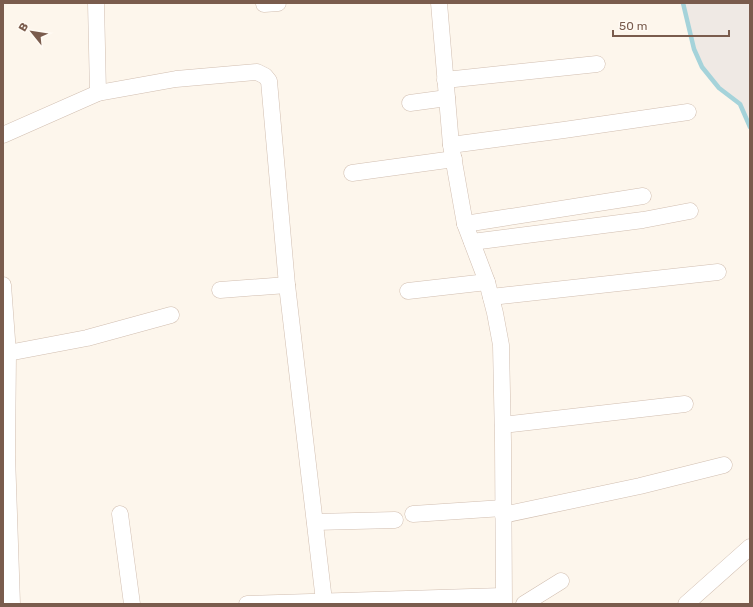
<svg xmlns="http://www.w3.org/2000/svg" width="753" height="607" font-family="Rubik,sans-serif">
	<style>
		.industrial { fill: #efe9e4 }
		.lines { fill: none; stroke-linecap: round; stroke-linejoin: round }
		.stream { stroke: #a5d3da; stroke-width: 4.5 }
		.minor-casing { stroke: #d1beb0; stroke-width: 17 }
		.minor { stroke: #fff; stroke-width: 16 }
	</style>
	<rect width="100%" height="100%" fill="#fdf6ec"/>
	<polygon class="industrial" points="683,3 750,3 750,127 740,104 719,88 702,67 694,49"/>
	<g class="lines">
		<polyline class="stream" points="683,3 694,49 702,67 719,88 740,104 750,127"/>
		<defs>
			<g id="minor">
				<polyline points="96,3 98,93"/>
				<polyline points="439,3 451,145 465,224 487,282 495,313 501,345 503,442 504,604"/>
				<polyline points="264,4 278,3"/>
				<polyline points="445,80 597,64"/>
				<polyline points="410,103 447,98"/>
				<polyline points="3,135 98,93 176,79 257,72 265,76 269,81 287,285 324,601"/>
				<polyline points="451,145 564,130 688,112"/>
				<polyline points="352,173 454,159"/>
				<polyline points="465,224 643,196"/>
				<polyline points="472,242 643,220 690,211"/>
				<polyline points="3,285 8,353 7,455 12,604"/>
				<polyline points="220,290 287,285"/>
				<polyline points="408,291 487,282"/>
				<polyline points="491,297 718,272"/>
				<polyline points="8,353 87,338 171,315"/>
				<polyline points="503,425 685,404"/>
				<polyline points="120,514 132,604"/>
				<polyline points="413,514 503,508"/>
				<polyline points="503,515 640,486 724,465"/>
				<polyline points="315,522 395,520"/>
				<polyline points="247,604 503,596"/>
				<polyline points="524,604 561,581"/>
				<polyline points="686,604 750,547"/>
			</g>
		</defs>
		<use href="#minor" class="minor-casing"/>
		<use href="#minor" class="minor"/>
	</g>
	<rect width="753" height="607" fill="none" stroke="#7a5c4d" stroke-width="8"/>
	<g transform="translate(32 32) rotate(300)" stroke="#fffaf3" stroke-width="3" paint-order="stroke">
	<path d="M0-3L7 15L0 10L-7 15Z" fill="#7a5c4d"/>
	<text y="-6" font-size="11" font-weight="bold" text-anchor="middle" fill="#7a5c4d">B</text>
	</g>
	<path d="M613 30v6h116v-6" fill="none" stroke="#7a5c4d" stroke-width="2"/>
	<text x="619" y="30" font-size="12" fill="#7a5c4d" stroke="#fffaf3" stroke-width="3" paint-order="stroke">50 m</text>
</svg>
